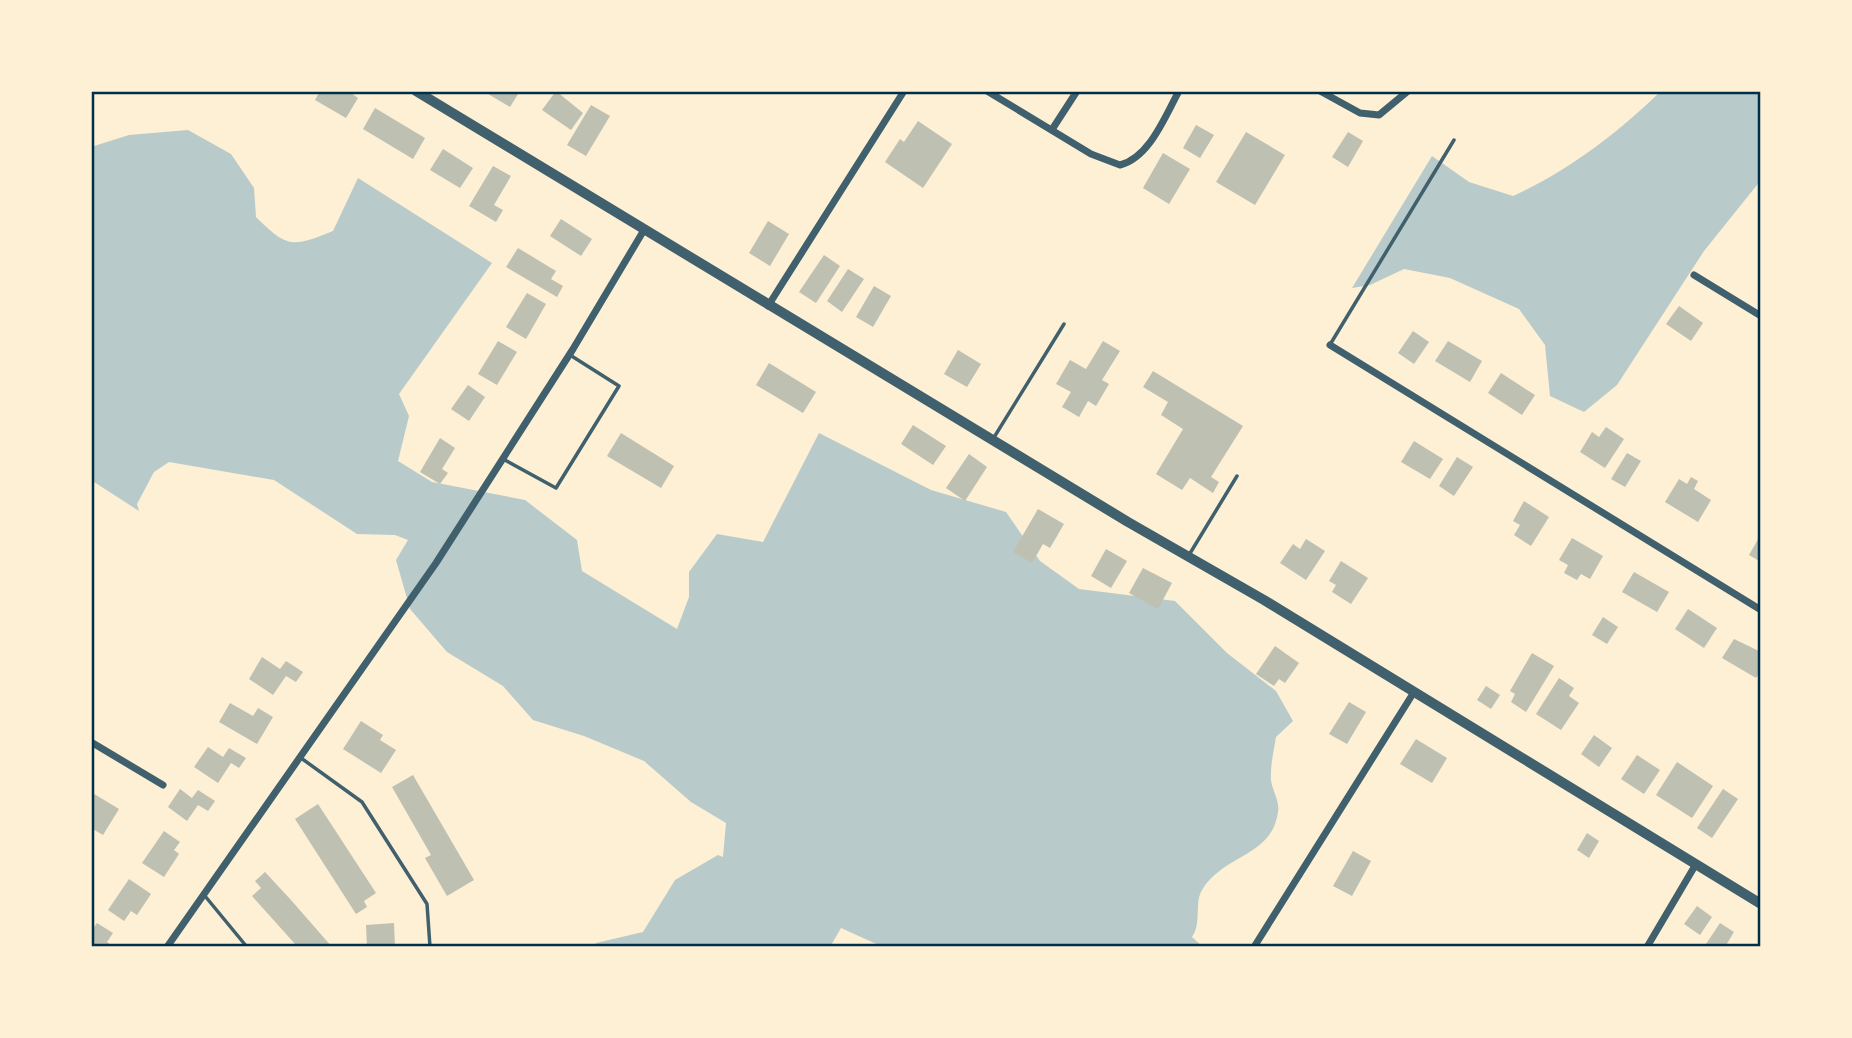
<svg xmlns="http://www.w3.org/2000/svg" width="1852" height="1038" font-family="'DejaVu Sans',sans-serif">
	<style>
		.green { fill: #b9caca }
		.building { fill: #bec0b2 }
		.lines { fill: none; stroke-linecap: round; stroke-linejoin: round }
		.service { stroke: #3f606c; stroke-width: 3.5 }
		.minor { stroke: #3f606c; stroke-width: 7 }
		.tertiary { stroke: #3f606c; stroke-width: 10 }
		.neatline { fill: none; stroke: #003049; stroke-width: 2.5 }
	</style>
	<rect width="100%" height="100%" fill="#fdf0d5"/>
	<g class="green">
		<path d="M1661,91H1761V180L1704,251L1617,385L1584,412L1550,396L1545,345L1519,309L1450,278L1404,269L1370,285L1352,288L1432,156L1469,182L1513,196C1568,171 1618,133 1661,91Z"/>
		<path d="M188,130L231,154L254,188L256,217C288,249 293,247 333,231L358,178L492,263L399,394L409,416L398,461L432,482L525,500L577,540L582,571L677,629L689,597V572L717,534L763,542L819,433L931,490L1006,512L1040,561L1079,589L1175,601L1227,653L1276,691L1293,721L1276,737C1274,750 1270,766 1271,780C1272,790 1280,801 1278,812C1272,857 1224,854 1202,890C1194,903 1202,923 1192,937L1203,947H883L841,928L830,947H593L596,943L643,932L675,880L718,855L723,857L726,823L691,802L644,761L584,736L533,720L503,686L447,652L410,609L396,560L408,540L395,535L357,534L274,480L169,462L154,472L137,504L139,511L91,480V147L129,135Z"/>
	</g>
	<g class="building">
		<polygon points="320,91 348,91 358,98 346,118 315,100"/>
		<polygon points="483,91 520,91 510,107"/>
		<polygon points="556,91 583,113 571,130 542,110"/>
		<polygon points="591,105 610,116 586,156 567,145"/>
		<polygon points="375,108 425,138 413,159 363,129"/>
		<polygon points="918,121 952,144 923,188 885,162 900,139 904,142"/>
		<polygon points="1196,125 1214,135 1200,158 1183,148"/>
		<polygon points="1246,132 1285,155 1255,205 1216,182"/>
		<polygon points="1348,132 1363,141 1348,167 1332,157"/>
		<polygon points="443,149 473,168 460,188 430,170"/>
		<polygon points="1163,153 1190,169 1169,204 1143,188"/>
		<polygon points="493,166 511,176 494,205 503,210 496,222 469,206"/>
		<polygon points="561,219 592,239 581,256 550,236"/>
		<polygon points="768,221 789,234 770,266 749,253"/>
		<polygon points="518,248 556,271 551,279 563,286 557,297 506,267"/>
		<polygon points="824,255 840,266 816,303 799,292"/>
		<polygon points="848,269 864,279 842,312 827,301"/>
		<polygon points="874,286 891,296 873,327 856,317"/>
		<polygon points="527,293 546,304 526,339 506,327"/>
		<polygon points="1679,306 1703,323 1691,341 1666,324"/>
		<polygon points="1413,331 1429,342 1414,364 1398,353"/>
		<polygon points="498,341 517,352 497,385 478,374"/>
		<polygon points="1103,341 1120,351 1102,380 1109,384 1096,406 1088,401 1079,417 1062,407 1071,392 1056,384 1070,360 1086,369"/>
		<polygon points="1448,341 1482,361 1470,382 1435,361"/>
		<polygon points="958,350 981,364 967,387 944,374"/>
		<polygon points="769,363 816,392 803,413 756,385"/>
		<polygon points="1153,371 1243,426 1211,477 1219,482 1213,493 1190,478 1182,490 1156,474 1183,429 1161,415 1168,402 1143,387"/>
		<polygon points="1501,373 1535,395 1522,415 1488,393"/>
		<polygon points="468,385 485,397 469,421 451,409"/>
		<polygon points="913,425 946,446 933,465 901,444"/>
		<polygon points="1606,427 1624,439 1605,468 1580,452 1592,432 1599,437"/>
		<polygon points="621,433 674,466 661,488 607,456"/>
		<polygon points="440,438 455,448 442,469 448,473 440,484 420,472"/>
		<polygon points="1414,441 1443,459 1430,479 1401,462"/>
		<polygon points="1627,453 1641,461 1625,487 1611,479"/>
		<polygon points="969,454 987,467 965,501 946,488"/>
		<polygon points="1457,457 1473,467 1454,496 1439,486"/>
		<polygon points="1691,477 1698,481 1694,489 1711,500 1698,522 1665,502 1679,479 1687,484"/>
		<polygon points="1524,501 1549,517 1531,546 1514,535 1520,525 1513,521"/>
		<polygon points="1038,509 1064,524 1050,548 1043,544 1032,563 1013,552"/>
		<polygon points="1761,534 1761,562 1749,555"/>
		<polygon points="1572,538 1603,556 1590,579 1581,574 1577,580 1564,573 1568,565 1559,560"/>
		<polygon points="1306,539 1325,551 1306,580 1280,563 1293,544 1300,549"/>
		<polygon points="1106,549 1127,561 1111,588 1091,576"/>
		<polygon points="1341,561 1368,578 1351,604 1332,592 1336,585 1329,581"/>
		<polygon points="1143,568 1172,583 1158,609 1129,593"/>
		<polygon points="1634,572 1669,592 1657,612 1622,592"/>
		<polygon points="1688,609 1717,628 1704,648 1675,629"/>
		<polygon points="1603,617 1618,627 1607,644 1592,635"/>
		<polygon points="1734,639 1761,652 1761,671 1756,678 1722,658"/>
		<polygon points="1275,646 1299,663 1285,683 1279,679 1274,686 1256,674"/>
		<polygon points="1532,653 1554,666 1526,712 1511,702 1515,694 1510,691"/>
		<polygon points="262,657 280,669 286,661 303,672 296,682 286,676 273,695 249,679"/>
		<polygon points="1559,678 1574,688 1569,696 1579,703 1561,730 1536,714"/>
		<polygon points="1486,686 1500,695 1491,709 1477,700"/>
		<polygon points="1349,702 1366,712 1347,744 1329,734"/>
		<polygon points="230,703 253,716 258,708 273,717 257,744 219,722"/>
		<polygon points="361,721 383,735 380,740 396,750 381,773 343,749"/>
		<polygon points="1594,735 1612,748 1599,767 1581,754"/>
		<polygon points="1416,739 1447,758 1432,783 1400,764"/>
		<polygon points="208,747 223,757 229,748 246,758 239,768 231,763 218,783 194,767"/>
		<polygon points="1637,755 1660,770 1644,794 1621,779"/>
		<polygon points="1677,762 1713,786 1692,818 1656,795"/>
		<polygon points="413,775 474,880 447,896 425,858 431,855 392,787"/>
		<polygon points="180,789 192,798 198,790 215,801 208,811 198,805 187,821 168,807"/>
		<polygon points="1723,789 1738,799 1712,838 1697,828"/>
		<polygon points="91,792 119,809 103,835 91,828"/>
		<polygon points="318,804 376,893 364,901 367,907 356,914 295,819"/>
		<polygon points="164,831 180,842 174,850 179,854 164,877 142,863"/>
		<polygon points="1587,833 1599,841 1589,858 1577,850"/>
		<polygon points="1353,851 1371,861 1352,896 1333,886"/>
		<polygon points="265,872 291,900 332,947 292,947 295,944 252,896 261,888 255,881"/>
		<polygon points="129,879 151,894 137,915 131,911 124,921 108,910"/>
		<polygon points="1697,906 1712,917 1700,935 1684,924"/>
		<polygon points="97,923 113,933 107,942 114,947 91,947 91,931"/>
		<polygon points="394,923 395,947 367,947 366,925"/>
		<polygon points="1720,923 1734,932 1725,947 1704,947"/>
	</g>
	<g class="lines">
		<g class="service">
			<polyline points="1331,343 1454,140"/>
			<polyline points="993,439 1064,324"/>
			<polyline points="503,459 556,488 619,386 570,355"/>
			<polyline points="1189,555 1237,476"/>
			<polyline points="301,758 362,802 427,904 430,947"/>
			<polyline points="205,896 247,947"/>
		</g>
		<g class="minor">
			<path d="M987,91L1091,154L1120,165C1150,157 1165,116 1179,91"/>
			<polyline points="1320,91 1360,113 1379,115 1408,91"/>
			<polyline points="1053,128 1077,91"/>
			<polyline points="1694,275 1761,316"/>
			<polyline points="768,306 904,91"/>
			<polyline points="1330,345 1761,610"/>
			<polyline points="91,742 163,785"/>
			<polyline points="167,947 436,563 573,349 644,230"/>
			<polyline points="1254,947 1414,692"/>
			<polyline points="1647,947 1696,864"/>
		</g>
		<polyline class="tertiary" points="416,91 1128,522 1264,600 1761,904"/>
	</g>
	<rect width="1852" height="1038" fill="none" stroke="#fdf0d5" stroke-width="186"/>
	<rect x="93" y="93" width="1666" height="852" class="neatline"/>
</svg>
